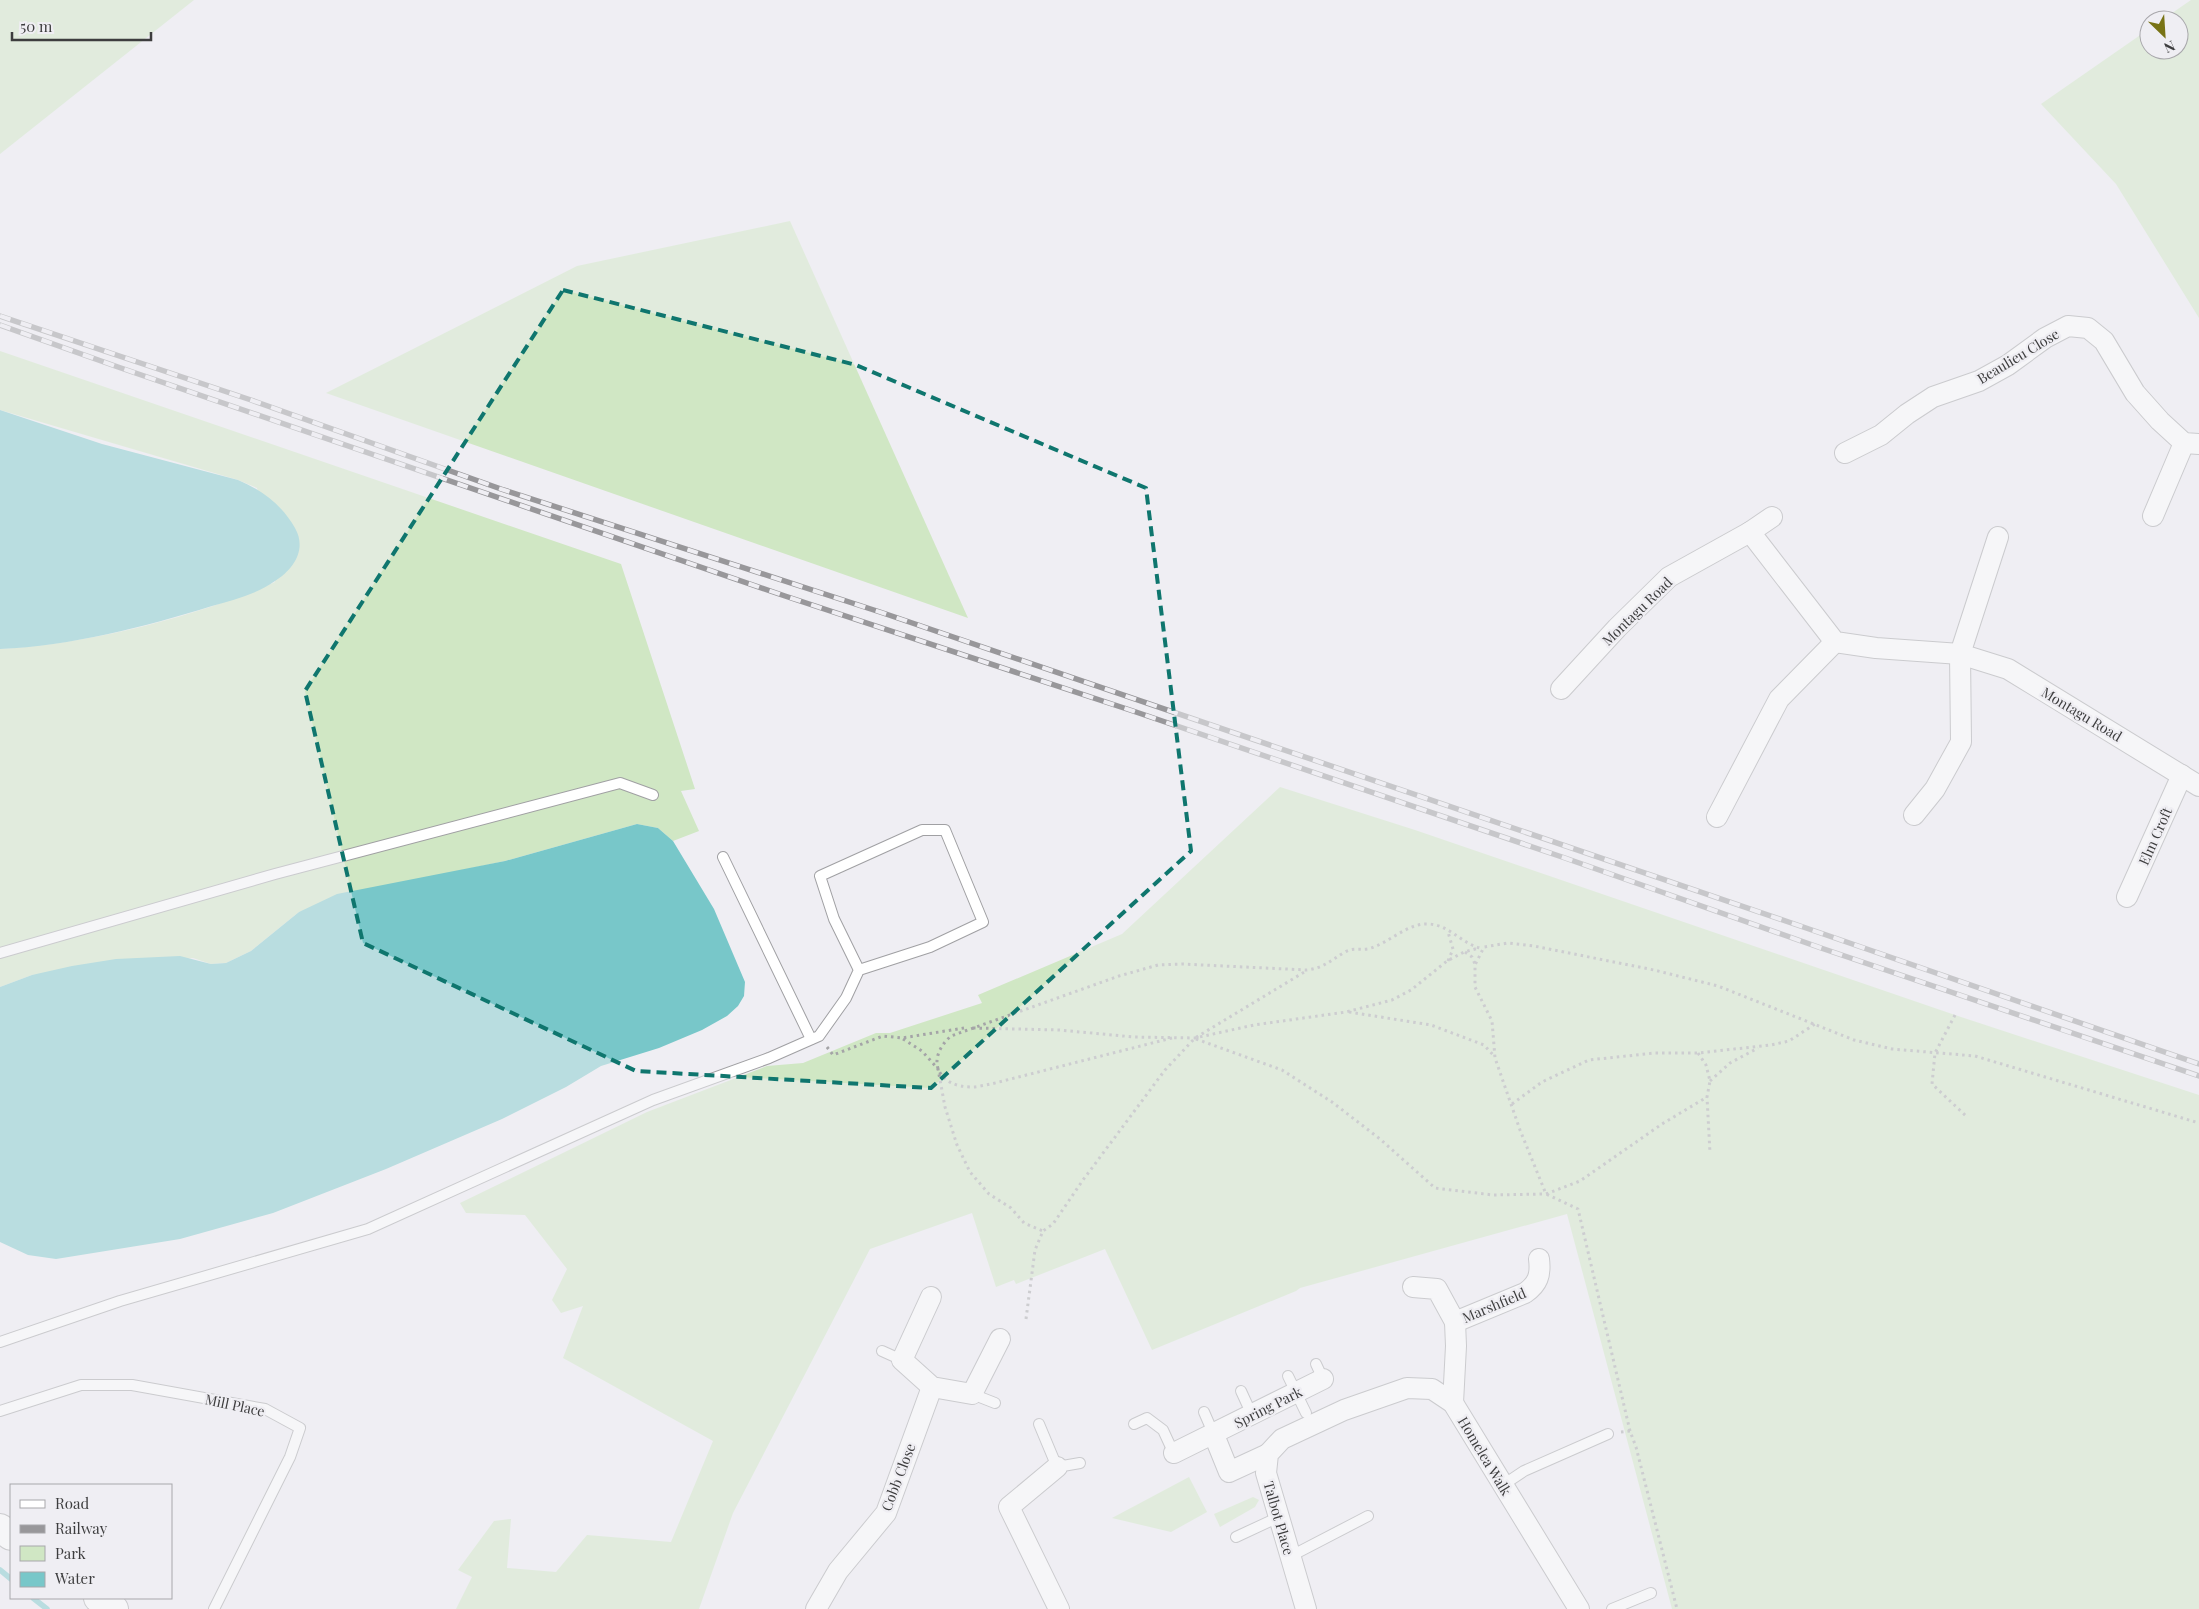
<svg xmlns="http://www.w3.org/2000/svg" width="2199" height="1609" font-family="'Playfair Display',serif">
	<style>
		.green { fill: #d0e7c4 }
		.water { fill: #78c7c9 }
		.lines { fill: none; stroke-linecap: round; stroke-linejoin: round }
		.stream { stroke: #78c7c9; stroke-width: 5.5 }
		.lane-casing { stroke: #a0a0a3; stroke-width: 12 }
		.street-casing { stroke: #a0a0a3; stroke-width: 22 }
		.secondary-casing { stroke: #a0a0a3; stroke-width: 30 }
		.path { stroke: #a4a4a7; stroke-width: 3; stroke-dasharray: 2.5 4; stroke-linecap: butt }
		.lane { stroke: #fff; stroke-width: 10 }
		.street { stroke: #fff; stroke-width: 20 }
		.secondary { stroke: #fff; stroke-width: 28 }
		.rail-casing { stroke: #98979a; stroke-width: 5.5 }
		.rail { stroke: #efeef3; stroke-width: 4; stroke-dasharray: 11; stroke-linecap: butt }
		.marked { fill: none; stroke: #0f766e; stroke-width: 4; stroke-dasharray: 10 6; stroke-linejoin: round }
		.labels { text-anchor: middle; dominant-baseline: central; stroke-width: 4.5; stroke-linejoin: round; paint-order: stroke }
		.street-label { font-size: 14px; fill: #3d3d3e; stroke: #efeef3 }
	</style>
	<rect width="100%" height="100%" fill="#efeef3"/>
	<g class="green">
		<polygon points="0,0 194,0 0,154"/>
		<polygon points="2191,0 2199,0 2199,318 2116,184 2041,104 2149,29 2149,50 2179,50 2179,20 2162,20"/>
		<polygon points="790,221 968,618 326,393 577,266"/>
		<path d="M0,351L621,564L695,789L681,791L699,831L673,841L658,828L637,824L505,861L425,878L299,912L251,951L226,963L211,964L193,958L32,975L0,987V649C85,645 197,617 275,582L257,488L238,480L0,410Z"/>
		<polygon points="1280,787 1415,830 1955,1015 2199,1095 2199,1609 1672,1609 1567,1214 1300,1288 1296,1291 1152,1350 1105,1249 1016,1284 1014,1280 996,1287 972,1213 870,1249 733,1513 699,1609 456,1609 472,1577 458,1570 494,1521 511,1519 507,1568 556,1572 587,1535 671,1542 713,1441 563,1358 583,1306 561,1313 552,1300 567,1269 525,1215 466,1213 460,1203 647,1112 767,1066 803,1063 876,1033 890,1033 982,1003 978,995 1122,934"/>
		<polygon points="1189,1477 1207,1512 1171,1532 1112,1518"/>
		<polygon points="1253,1497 1259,1500 1255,1507 1220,1527 1214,1514"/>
	</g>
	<g class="water">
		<path d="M0,410L102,444L238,480C262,490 282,505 295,528C307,549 294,569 275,581C257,594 233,600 212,606C144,627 71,646 0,649Z"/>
		<polygon points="637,824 658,828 673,841 714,909 745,982 744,996 738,1006 727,1016 702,1030 659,1048 601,1066 566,1087 502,1119 386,1169 273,1213 180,1239 56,1259 28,1255 0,1242 0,987 32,975 72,966 116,959 180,956 211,964 226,963 251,951 299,912 337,894 505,861"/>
	</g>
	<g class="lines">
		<g class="stream">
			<polyline points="0,1570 11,1579"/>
			<polyline points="33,1598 47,1609"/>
		</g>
		<defs>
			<g id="lane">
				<polyline points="723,857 811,1039"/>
				<polyline points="0,953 275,874 620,783 653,795"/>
				<polyline points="0,1342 120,1301 368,1229 653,1100 769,1058 819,1036 846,998 859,970 930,947 983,922 945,830 922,830 820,876 834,919 859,970"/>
				<polyline points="882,1351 902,1360"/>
				<polyline points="1316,1364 1323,1379"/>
				<polyline points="1288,1376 1306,1413"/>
				<polyline points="1241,1391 1252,1415"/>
				<polyline points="972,1394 995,1403"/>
				<polyline points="0,1411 81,1385 132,1385 265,1409 300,1428 290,1457 214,1609"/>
				<polyline points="1204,1412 1214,1435"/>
				<polyline points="1039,1424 1057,1467 1080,1463"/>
				<polyline points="1134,1424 1147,1418 1163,1430 1175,1456"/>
				<polyline points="1503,1485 1524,1471 1608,1434"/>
				<polyline points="1236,1537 1279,1517"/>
				<polyline points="1291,1556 1368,1516"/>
				<polyline points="1612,1609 1651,1593"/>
			</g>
			<g id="street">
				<polyline points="1845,453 1881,435 1907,414 1933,397 1979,381 2008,365 2045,338 2068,326 2088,328 2104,341 2135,393 2160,421 2184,443 2199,444"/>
				<polyline points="2153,516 2184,443"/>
				<polyline points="1750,532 1835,642 1876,648 1960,654 2008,669 2199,786"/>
				<polyline points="1561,689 1617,628 1669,577 1750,532 1772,517"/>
				<polyline points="1914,815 1935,789 1961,742 1960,654 1998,537"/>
				<polyline points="1717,817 1779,699 1835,642"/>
				<polyline points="2127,897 2182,775"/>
				<path d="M1413,1287L1437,1289L1455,1322L1525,1293C1538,1284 1541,1275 1539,1259"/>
				<polyline points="931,1297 902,1360 932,1387 972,1394 1000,1339"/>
				<polyline points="1453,1403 1456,1346 1455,1322"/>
				<polyline points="1214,1435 1229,1472 1268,1454"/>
				<polyline points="1174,1453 1323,1379"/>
				<polyline points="1057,1467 1009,1507 1059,1609"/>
				<polyline points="816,1609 838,1571 886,1513 932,1387"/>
				<polyline points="1306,1609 1266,1473 1268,1454 1282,1439 1344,1410 1407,1388 1432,1389 1453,1403 1579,1609"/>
			</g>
			<g id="secondary">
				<polyline points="0,1528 11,1536"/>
				<polyline points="98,1598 114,1609"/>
			</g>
		</defs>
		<use href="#lane" class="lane-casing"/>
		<use href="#street" class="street-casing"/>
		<use href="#secondary" class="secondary-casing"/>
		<g class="path">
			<polyline points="1465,952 1472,957 1475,964"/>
			<polyline points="1448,961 1453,949 1448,932"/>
			<polyline points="1349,1012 1431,1025 1484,1045 1495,1057"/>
			<polyline points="1955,1015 1935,1053 1932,1084 1966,1116"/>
			<polyline points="973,1028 1059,1030 1134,1037 1195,1038 1254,1025 1346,1012 1392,1000 1411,990 1447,961 1464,952 1479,948"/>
			<path d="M1172,1038L991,1084C985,1085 978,1087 972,1087C937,1087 925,1059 951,1036L1119,976L1158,965L1182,964L1307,970C1324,968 1331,960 1345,952C1353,947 1363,951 1371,948C1390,942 1408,923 1428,924C1448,924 1461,943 1480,948"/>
			<polyline points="903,1039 922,1051 938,1069 945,1107 957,1145 970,1172 989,1194 1011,1208 1024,1223 1043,1231"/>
			<polyline points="1196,1039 1282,1070 1332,1102 1380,1139 1435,1188 1493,1195 1546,1194 1580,1181 1662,1124 1707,1097"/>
			<polyline points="827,1047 833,1055 883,1036 902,1038 964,1028"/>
			<polyline points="1698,1053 1706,1065 1710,1081 1707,1097 1710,1153"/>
			<polyline points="1710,1081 1730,1063 1758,1048"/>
			<polyline points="1512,1104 1542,1082 1589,1060 1655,1053 1698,1053 1771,1045 1789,1041 1815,1024"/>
			<polyline points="1026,1319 1035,1250 1043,1231 1053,1224 1083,1180 1165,1070 1195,1038 1306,971"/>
			<polyline points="1630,1431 1578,1209 1546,1194 1520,1130 1495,1058 1492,1021 1475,987 1475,965 1484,947 1508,943 1534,946 1654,970 1718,986 1854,1040 1892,1049 1975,1056 2199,1123"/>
			<polyline points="1621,1432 1630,1431 1636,1447 1677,1609"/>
		</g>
		<use href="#lane" class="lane"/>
		<use href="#street" class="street"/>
		<use href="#secondary" class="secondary"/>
		<defs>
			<g id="rail">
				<polyline points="0,316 251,400 501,489 883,613 1809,929 2199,1064"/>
				<polyline points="0,325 118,367 785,596 1133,711 1565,858 1821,948 2199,1076"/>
			</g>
		</defs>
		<use href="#rail" class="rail-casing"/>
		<use href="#rail" class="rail"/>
	</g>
	<path d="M0 0H2199V1609H0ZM563,290L856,365L1146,488L1191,851L931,1088L636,1071L363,943L305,691Z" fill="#efeef3" fill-opacity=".55" fill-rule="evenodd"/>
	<path class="marked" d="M563,290L856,365L1146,488L1191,851L931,1088L636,1071L363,943L305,691Z"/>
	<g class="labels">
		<g class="street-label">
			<text transform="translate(2018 356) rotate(-31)">Beaulieu Close</text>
			<text transform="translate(1637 611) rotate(-44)">Montagu Road</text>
			<text transform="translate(2082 714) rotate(31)">Montagu Road</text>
			<text transform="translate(2155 836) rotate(-66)">Elm Croft</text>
			<text transform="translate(1494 1305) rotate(-23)">Marshfield</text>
			<text transform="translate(235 1405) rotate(12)">Mill Place</text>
			<text transform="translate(1268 1407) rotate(-27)">Spring Park</text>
			<text transform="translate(1485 1456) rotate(59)">Homelea Walk</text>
			<text transform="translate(898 1477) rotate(-69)">Cobb Close</text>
			<text transform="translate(1279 1518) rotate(74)">Talbot Place</text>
		</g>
	</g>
	<rect x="10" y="1484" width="162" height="115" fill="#efeef3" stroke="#a8a7ab"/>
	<rect x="20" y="1500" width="25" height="8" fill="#ffffff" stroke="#a8a7ab"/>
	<text x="55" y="1509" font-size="15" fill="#3d3d3e">Road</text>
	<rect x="20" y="1525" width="25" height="8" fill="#98979a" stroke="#a8a7ab"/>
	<text x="55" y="1534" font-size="15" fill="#3d3d3e">Railway</text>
	<rect x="20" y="1546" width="25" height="15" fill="#d0e7c4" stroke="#a8a7ab"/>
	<text x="55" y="1559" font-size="15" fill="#3d3d3e">Park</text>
	<rect x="20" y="1572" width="25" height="15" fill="#78c7c9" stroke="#a8a7ab"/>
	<text x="55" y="1584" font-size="15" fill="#3d3d3e">Water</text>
	<g transform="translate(2164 35) rotate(155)"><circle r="24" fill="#efeef3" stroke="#a8a7ab"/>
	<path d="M0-4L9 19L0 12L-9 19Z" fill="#787315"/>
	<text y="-8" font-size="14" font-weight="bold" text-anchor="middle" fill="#3d3d3e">N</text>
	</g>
	<path d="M12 32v8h139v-8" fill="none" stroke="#3d3d3e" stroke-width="2.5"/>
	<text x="20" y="32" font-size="15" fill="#3d3d3e" stroke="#efeef3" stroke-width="4" paint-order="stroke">50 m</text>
</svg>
